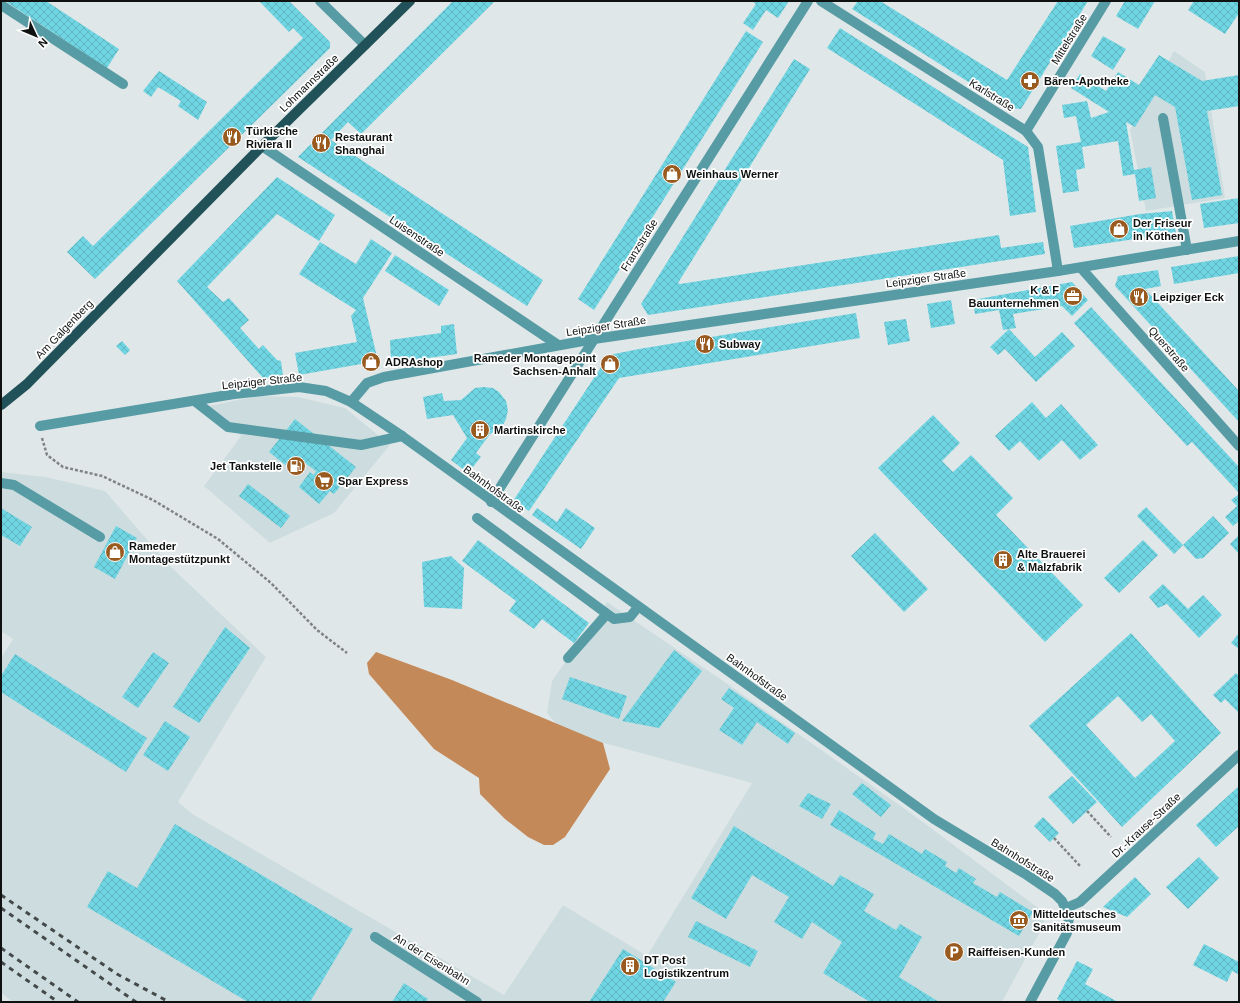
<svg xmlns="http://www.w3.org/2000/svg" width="1240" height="1003" font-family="Arial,sans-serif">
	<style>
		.built { fill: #cddddf }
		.water { fill: #c48959 }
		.building { fill: url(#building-cross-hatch); fill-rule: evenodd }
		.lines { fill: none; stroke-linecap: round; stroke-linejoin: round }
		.path { stroke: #7e8383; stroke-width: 2.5; stroke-dasharray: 3 2; stroke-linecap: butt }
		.minor { stroke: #579ca5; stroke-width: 10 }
		.major { stroke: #225259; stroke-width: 10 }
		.rail { stroke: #454949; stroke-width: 3; stroke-dasharray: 5 5; stroke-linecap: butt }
		.labels { text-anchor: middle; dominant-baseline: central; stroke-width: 3.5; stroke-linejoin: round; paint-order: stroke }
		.street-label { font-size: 11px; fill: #101212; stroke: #fff }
		.poi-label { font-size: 11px; font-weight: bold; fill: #101212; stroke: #fff; text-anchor: start }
	</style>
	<defs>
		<pattern id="building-cross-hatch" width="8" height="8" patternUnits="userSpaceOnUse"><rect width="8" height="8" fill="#6fd5e2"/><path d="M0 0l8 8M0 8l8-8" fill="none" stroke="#5fb6c1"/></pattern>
	</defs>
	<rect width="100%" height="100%" fill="#e0e7e8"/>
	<g class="built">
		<polygon points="1174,51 1205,72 1225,198 1146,211 1130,130"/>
		<polygon points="257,396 298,397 345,408 390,445 334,513 270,543 204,486 241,436 209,406"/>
		<polygon points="1,472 46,477 105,491 170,566 266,657 178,802 194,815 504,995 563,905 647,956 752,783 563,732 547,713 552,681 607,602 729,685 912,814 1045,913 1043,926 1002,1002 13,1002 1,993 1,658 13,639 1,631"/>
	</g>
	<polygon class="water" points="376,652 452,680 603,743 610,769 565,837 553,845 544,845 528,837 505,819 480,794 479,778 434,749 369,674 367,663"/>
	<g class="building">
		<polygon points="5,1 46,1 119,49 107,68"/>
		<polygon points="259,1 289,1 330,42 330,48 95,279 67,252 83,236 93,246 303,38 293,28 289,32"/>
		<polygon points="453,1 495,1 361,134 348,122 331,140 543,280 527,306 298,157"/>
		<polygon points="752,1 789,1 778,18 766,10 753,30 743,23 756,4"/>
		<polygon points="858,1 880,1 1007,80 1058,1 1088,1 1021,109 1010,108 852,9"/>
		<polygon points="1125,1 1155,1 1138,29 1116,16"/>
		<polygon points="1194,1 1239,1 1239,13 1225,34 1188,10"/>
		<polygon points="840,28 1028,147 1036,212 1010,216 1003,160 827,48"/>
		<polygon points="746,31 763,42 594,310 578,299"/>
		<polygon points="1103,36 1126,49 1113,70 1091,56"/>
		<polygon points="1159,55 1202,81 1239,75 1239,106 1207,111 1222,195 1192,200 1175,107 1155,95 1135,127 1126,122 1134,170 1151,167 1156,198 1139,201 1135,174 1123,176 1118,141 1082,147 1085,168 1076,170 1079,191 1063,193 1056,146 1081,142 1076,116 1064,118 1062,105 1087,101 1091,118 1109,112 1071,88 1080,74 1106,91 1118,72 1139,85"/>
		<polygon points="794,59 810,69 678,283 680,284 999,235 1001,248 1043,242 1045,254 648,315 641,304"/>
		<polygon points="159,71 207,102 198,120 178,106 181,101 158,87 151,97 143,91"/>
		<polygon points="277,177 335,215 319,241 277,214 207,287 223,302 229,298 249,320 240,328 259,349 263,345 277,360 281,361 283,376 264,379 177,281"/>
		<polygon points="1239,198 1239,223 1204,228 1200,204"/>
		<polygon points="1172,211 1176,233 1074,248 1070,226 1140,214"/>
		<polygon points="371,239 392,253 363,298 378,361 299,375 295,353 357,342 351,316 356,310 299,274 320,242 356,264"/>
		<polygon points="395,255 449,290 439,306 385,271"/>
		<polygon points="1239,256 1239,273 1174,284 1171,267"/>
		<polygon points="1158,270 1161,286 1145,289 1239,391 1239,422 1115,286 1118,276"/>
		<polygon points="1072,282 1088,300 1072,316 1062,306 1013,314 1016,328 1009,329 1035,357 1062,332 1075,346 1036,382 1005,349 998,355 990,347 1009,329 1003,330 999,310 975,314 973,300"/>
		<polygon points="951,300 955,324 931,328 927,304"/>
		<polygon points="1091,307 1239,467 1239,493 1192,442 1187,446 1074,323"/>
		<polygon points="856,313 860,338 619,378 529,511 513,501 609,355 639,349"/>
		<polygon points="906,319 910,341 888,345 884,322"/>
		<polygon points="454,324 457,354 391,363 390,340 441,333 441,326"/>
		<polygon points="122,341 130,350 125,355 116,346"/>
		<polygon points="483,387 493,388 499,392 506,401 508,410 506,419 502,427 490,434 476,453 481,457 468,473 451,460 467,438 453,415 427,419 423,397 442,393 444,401 461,400 475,388"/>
		<polygon points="1032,402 1046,418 1061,404 1098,445 1080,460 1062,440 1039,461 1020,441 1009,451 995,436"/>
		<polygon points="933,415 960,443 942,461 953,472 971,455 1013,498 996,515 1083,605 1045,642 878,468"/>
		<polygon points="295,419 356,467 334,494 330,491 319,504 299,487 310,472 314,475 316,471 301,460 293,471 269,452"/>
		<polygon points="248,484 290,516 281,528 239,496"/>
		<polygon points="1239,494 1239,521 1233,526 1225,517 1237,506 1231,500"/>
		<polygon points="1146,507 1183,545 1213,516 1229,533 1203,558 1196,559 1183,545 1174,554 1137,516"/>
		<polygon points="1,508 32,527 20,546 1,535"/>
		<polygon points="537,508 557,522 566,508 595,528 581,549 532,515"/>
		<polygon points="116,526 137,538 115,579 94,567"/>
		<polygon points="875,533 928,589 904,612 851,556"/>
		<polygon points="1239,535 1239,554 1230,544"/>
		<polygon points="478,540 589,623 574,643 542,619 534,629 509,611 516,601 462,561"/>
		<polygon points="1143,540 1158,555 1119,593 1104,578"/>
		<polygon points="451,556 464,568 462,609 424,607 422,562"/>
		<polygon points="1163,584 1188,609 1203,595 1222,615 1199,638 1167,604 1158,608 1149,597"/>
		<polygon points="225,627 250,648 199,723 173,707"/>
		<path d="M1131,633L1221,733L1122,827L1029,726ZM1118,696L1142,722L1151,714L1175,741L1135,778L1086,725Z"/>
		<polygon points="1239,633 1239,649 1231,643"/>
		<polygon points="674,650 702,671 659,728 622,721"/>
		<polygon points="153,652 169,663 138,708 122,697"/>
		<polygon points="15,654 147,738 126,772 1,692 1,676"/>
		<polygon points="1236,673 1239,676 1239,713 1225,699 1221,703 1213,695"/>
		<polygon points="570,677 627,696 619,719 562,699"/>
		<polygon points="729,688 795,733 788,744 757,722 742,745 719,730 734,708 721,699"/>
		<polygon points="165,721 190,737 168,771 143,755"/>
		<polygon points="1072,776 1097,802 1073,824 1048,797"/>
		<polygon points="862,783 891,805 881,817 852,794"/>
		<polygon points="1239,786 1239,826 1216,847 1196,825"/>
		<polygon points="808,793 831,804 822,819 799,806"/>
		<polygon points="839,810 876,833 873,839 883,844 889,834 922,854 925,849 947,862 945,866 956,873 959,868 976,879 973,883 997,897 1000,892 1033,912 1019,936 830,825"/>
		<polygon points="1043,817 1059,833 1050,842 1034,826"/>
		<polygon points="175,824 353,929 310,1002 248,1002 87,907 108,871 137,888"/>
		<polygon points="734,826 833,886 840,875 874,894 864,911 896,930 900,924 922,937 899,977 939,1002 870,1002 823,973 842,942 812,922 802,939 774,922 789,897 752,875 726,919 691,898"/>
		<polygon points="1199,857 1219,878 1188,909 1166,887"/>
		<polygon points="1135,877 1151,894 1127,917 1103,907"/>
		<polygon points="696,921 758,951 750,967 688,937"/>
		<polygon points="1204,944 1239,962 1238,974 1232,971 1227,982 1193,965"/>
		<polygon points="623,949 676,982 663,1002 589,1002"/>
		<polygon points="1077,961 1093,969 1085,984 1118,1002 1062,1002 1057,999"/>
		<polygon points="404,983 428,999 426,1002 392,1002"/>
	</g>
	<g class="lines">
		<g class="path">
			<polyline points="42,438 47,455 63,467 102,476 153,500 218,539 271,583 317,630 347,653"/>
			<polyline points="1087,811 1111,837"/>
			<polyline points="1054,838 1080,866"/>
		</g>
		<g class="minor">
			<polyline points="320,1 365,45"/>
			<polyline points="821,1 1026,131 1038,147 1058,271"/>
			<polyline points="1,5 123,84"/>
			<polyline points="1163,118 1187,250"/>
			<polyline points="1026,131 1106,1"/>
			<polyline points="262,146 558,345"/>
			<polyline points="1081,268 1239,446"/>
			<polyline points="196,402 228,427 361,445 402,436"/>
			<polyline points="351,402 367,383 384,377 594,339 1058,271 1239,241"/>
			<polyline points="40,426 234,394 299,387 326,391 351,402 402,436 934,819 1027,875 1055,894 1062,901 1069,917 1067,933 1030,1002"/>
			<polyline points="1,483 14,485 100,537"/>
			<polyline points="491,502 808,1"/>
			<polyline points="477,518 614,619 630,617 638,607"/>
			<polyline points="568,658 606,615"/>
			<polyline points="1066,908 1080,902 1239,755"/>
			<polyline points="375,937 477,1002"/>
		</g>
		<polyline class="major" points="1,405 27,384 262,146 410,1"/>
		<g class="rail">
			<polyline points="1,895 117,974 169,1002"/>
			<polyline points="1,908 136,1002"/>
			<polyline points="1,948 78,1002"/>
			<polyline points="1,962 58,1002"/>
		</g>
	</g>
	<defs>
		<symbol id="pharmacy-disc" viewBox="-11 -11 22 22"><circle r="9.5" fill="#985a1f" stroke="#fff"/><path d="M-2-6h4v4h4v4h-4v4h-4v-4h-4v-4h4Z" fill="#fff"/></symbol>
		<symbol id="restaurant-disc" viewBox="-11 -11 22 22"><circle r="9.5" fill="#985a1f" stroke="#fff"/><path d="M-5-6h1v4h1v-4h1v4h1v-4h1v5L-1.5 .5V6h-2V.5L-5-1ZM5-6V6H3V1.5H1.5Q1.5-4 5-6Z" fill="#fff"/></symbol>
		<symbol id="shop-disc" viewBox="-11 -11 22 22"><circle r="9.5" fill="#985a1f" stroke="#fff"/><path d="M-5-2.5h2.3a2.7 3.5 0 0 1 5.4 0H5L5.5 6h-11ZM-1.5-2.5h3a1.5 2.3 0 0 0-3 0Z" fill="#fff"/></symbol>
		<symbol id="office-disc" viewBox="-11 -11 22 22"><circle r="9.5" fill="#985a1f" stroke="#fff"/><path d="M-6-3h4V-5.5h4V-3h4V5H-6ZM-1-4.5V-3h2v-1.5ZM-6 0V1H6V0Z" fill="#fff"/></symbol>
		<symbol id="building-disc" viewBox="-11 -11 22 22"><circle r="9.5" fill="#985a1f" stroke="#fff"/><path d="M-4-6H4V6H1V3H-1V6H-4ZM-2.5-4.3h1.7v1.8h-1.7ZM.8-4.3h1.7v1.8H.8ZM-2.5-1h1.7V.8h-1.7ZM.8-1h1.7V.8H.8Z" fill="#fff"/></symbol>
		<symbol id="fuel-disc" viewBox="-11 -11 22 22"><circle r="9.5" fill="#985a1f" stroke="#fff"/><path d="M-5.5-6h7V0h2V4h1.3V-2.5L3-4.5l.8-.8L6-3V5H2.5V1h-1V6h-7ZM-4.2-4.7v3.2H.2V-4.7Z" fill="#fff"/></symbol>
		<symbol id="supermarket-disc" viewBox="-11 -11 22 22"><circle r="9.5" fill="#985a1f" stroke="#fff"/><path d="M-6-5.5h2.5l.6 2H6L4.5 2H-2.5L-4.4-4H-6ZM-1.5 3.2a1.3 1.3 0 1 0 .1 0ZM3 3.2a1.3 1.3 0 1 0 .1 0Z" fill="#fff"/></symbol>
		<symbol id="museum-disc" viewBox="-11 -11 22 22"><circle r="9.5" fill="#985a1f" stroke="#fff"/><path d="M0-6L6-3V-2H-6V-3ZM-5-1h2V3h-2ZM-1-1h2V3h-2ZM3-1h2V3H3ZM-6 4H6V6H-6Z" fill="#fff"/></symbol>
		<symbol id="parking-disc" viewBox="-11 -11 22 22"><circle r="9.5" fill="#985a1f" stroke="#fff"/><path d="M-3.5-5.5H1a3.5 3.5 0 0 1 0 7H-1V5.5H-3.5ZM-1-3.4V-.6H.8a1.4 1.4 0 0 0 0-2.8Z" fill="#fff"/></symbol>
	</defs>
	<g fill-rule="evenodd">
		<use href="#pharmacy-disc" x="1019" y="70" width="22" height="22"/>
		<use href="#restaurant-disc" x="221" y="126" width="22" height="22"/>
		<use href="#restaurant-disc" x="310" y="132" width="22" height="22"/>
		<use href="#shop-disc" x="661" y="163" width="22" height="22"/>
		<use href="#shop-disc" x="1108" y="218" width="22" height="22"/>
		<use href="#office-disc" x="1062" y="285" width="22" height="22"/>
		<use href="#restaurant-disc" x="1128" y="286" width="22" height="22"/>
		<use href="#restaurant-disc" x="694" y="333" width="22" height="22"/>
		<use href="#shop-disc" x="360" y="351" width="22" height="22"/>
		<use href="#shop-disc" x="599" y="353" width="22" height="22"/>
		<use href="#building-disc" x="469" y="419" width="22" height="22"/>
		<use href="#fuel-disc" x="285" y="455" width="22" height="22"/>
		<use href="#supermarket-disc" x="313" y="470" width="22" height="22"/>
		<use href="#shop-disc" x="104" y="541" width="22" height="22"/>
		<use href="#building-disc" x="992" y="549" width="22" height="22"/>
		<use href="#museum-disc" x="1008" y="909" width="22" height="22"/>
		<use href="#parking-disc" x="943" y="941" width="22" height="22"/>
		<use href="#building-disc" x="619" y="955" width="22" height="22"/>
	</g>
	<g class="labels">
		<g class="street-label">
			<text transform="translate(1069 39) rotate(-58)">Mittelstraße</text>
			<text transform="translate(309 83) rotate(-44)">Lohmannstraße</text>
			<text transform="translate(992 95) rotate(32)">Karlstraße</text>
			<text transform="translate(417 236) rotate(34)">Luisenstraße</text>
			<text transform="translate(639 245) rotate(-58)">Franzstraße</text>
			<text transform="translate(926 278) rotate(-8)">Leipziger Straße</text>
			<text transform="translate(606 326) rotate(-9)">Leipziger Straße</text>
			<text transform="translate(64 329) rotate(-46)">Am Galgenberg</text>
			<text transform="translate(1169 349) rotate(49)">Querstraße</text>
			<text transform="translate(262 381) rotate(-6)">Leipziger Straße</text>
			<text transform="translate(494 489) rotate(36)">Bahnhofstraße</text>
			<text transform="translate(757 677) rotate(36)">Bahnhofstraße</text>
			<text transform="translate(1146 825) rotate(-43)">Dr.-Krause-Straße</text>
			<text transform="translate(1023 860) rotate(32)">Bahnhofstraße</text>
			<text transform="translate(432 959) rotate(32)">An der Eisenbahn</text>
		</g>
		<g class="poi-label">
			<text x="1044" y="81">Bären-Apotheke</text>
			<text x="246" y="131">Türkische<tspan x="246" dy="13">Riviera II</tspan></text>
			<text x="335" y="137">Restaurant<tspan x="335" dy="13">Shanghai</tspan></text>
			<text x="686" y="174">Weinhaus Werner</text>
			<text x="1133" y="223">Der Friseur<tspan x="1133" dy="13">in Köthen</tspan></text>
			<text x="1059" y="290" text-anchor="end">K &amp; F<tspan x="1059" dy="13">Bauunternehmen</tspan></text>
			<text x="1153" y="297">Leipziger Eck</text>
			<text x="719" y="344">Subway</text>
			<text x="596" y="358" text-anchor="end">Rameder Montagepoint<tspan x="596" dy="13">Sachsen-Anhalt</tspan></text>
			<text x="385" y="362">ADRAshop</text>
			<text x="494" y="430">Martinskirche</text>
			<text x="282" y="466" text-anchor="end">Jet Tankstelle</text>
			<text x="338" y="481">Spar Express</text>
			<text x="129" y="546">Rameder<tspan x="129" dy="13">Montagestützpunkt</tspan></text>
			<text x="1017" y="554">Alte Brauerei<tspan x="1017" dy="13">&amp; Malzfabrik</tspan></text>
			<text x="1033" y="914">Mitteldeutsches<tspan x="1033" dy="13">Sanitätsmuseum</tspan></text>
			<text x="968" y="952">Raiffeisen-Kunden</text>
			<text x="644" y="960">DT Post<tspan x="644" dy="13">Logistikzentrum</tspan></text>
		</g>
	</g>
	<rect width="1240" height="1003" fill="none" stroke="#101212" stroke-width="4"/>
	<g transform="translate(36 36) rotate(134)" stroke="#ffffff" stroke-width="3" paint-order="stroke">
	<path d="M0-3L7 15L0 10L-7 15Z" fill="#101212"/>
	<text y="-6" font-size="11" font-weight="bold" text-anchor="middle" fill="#101212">N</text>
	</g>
</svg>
